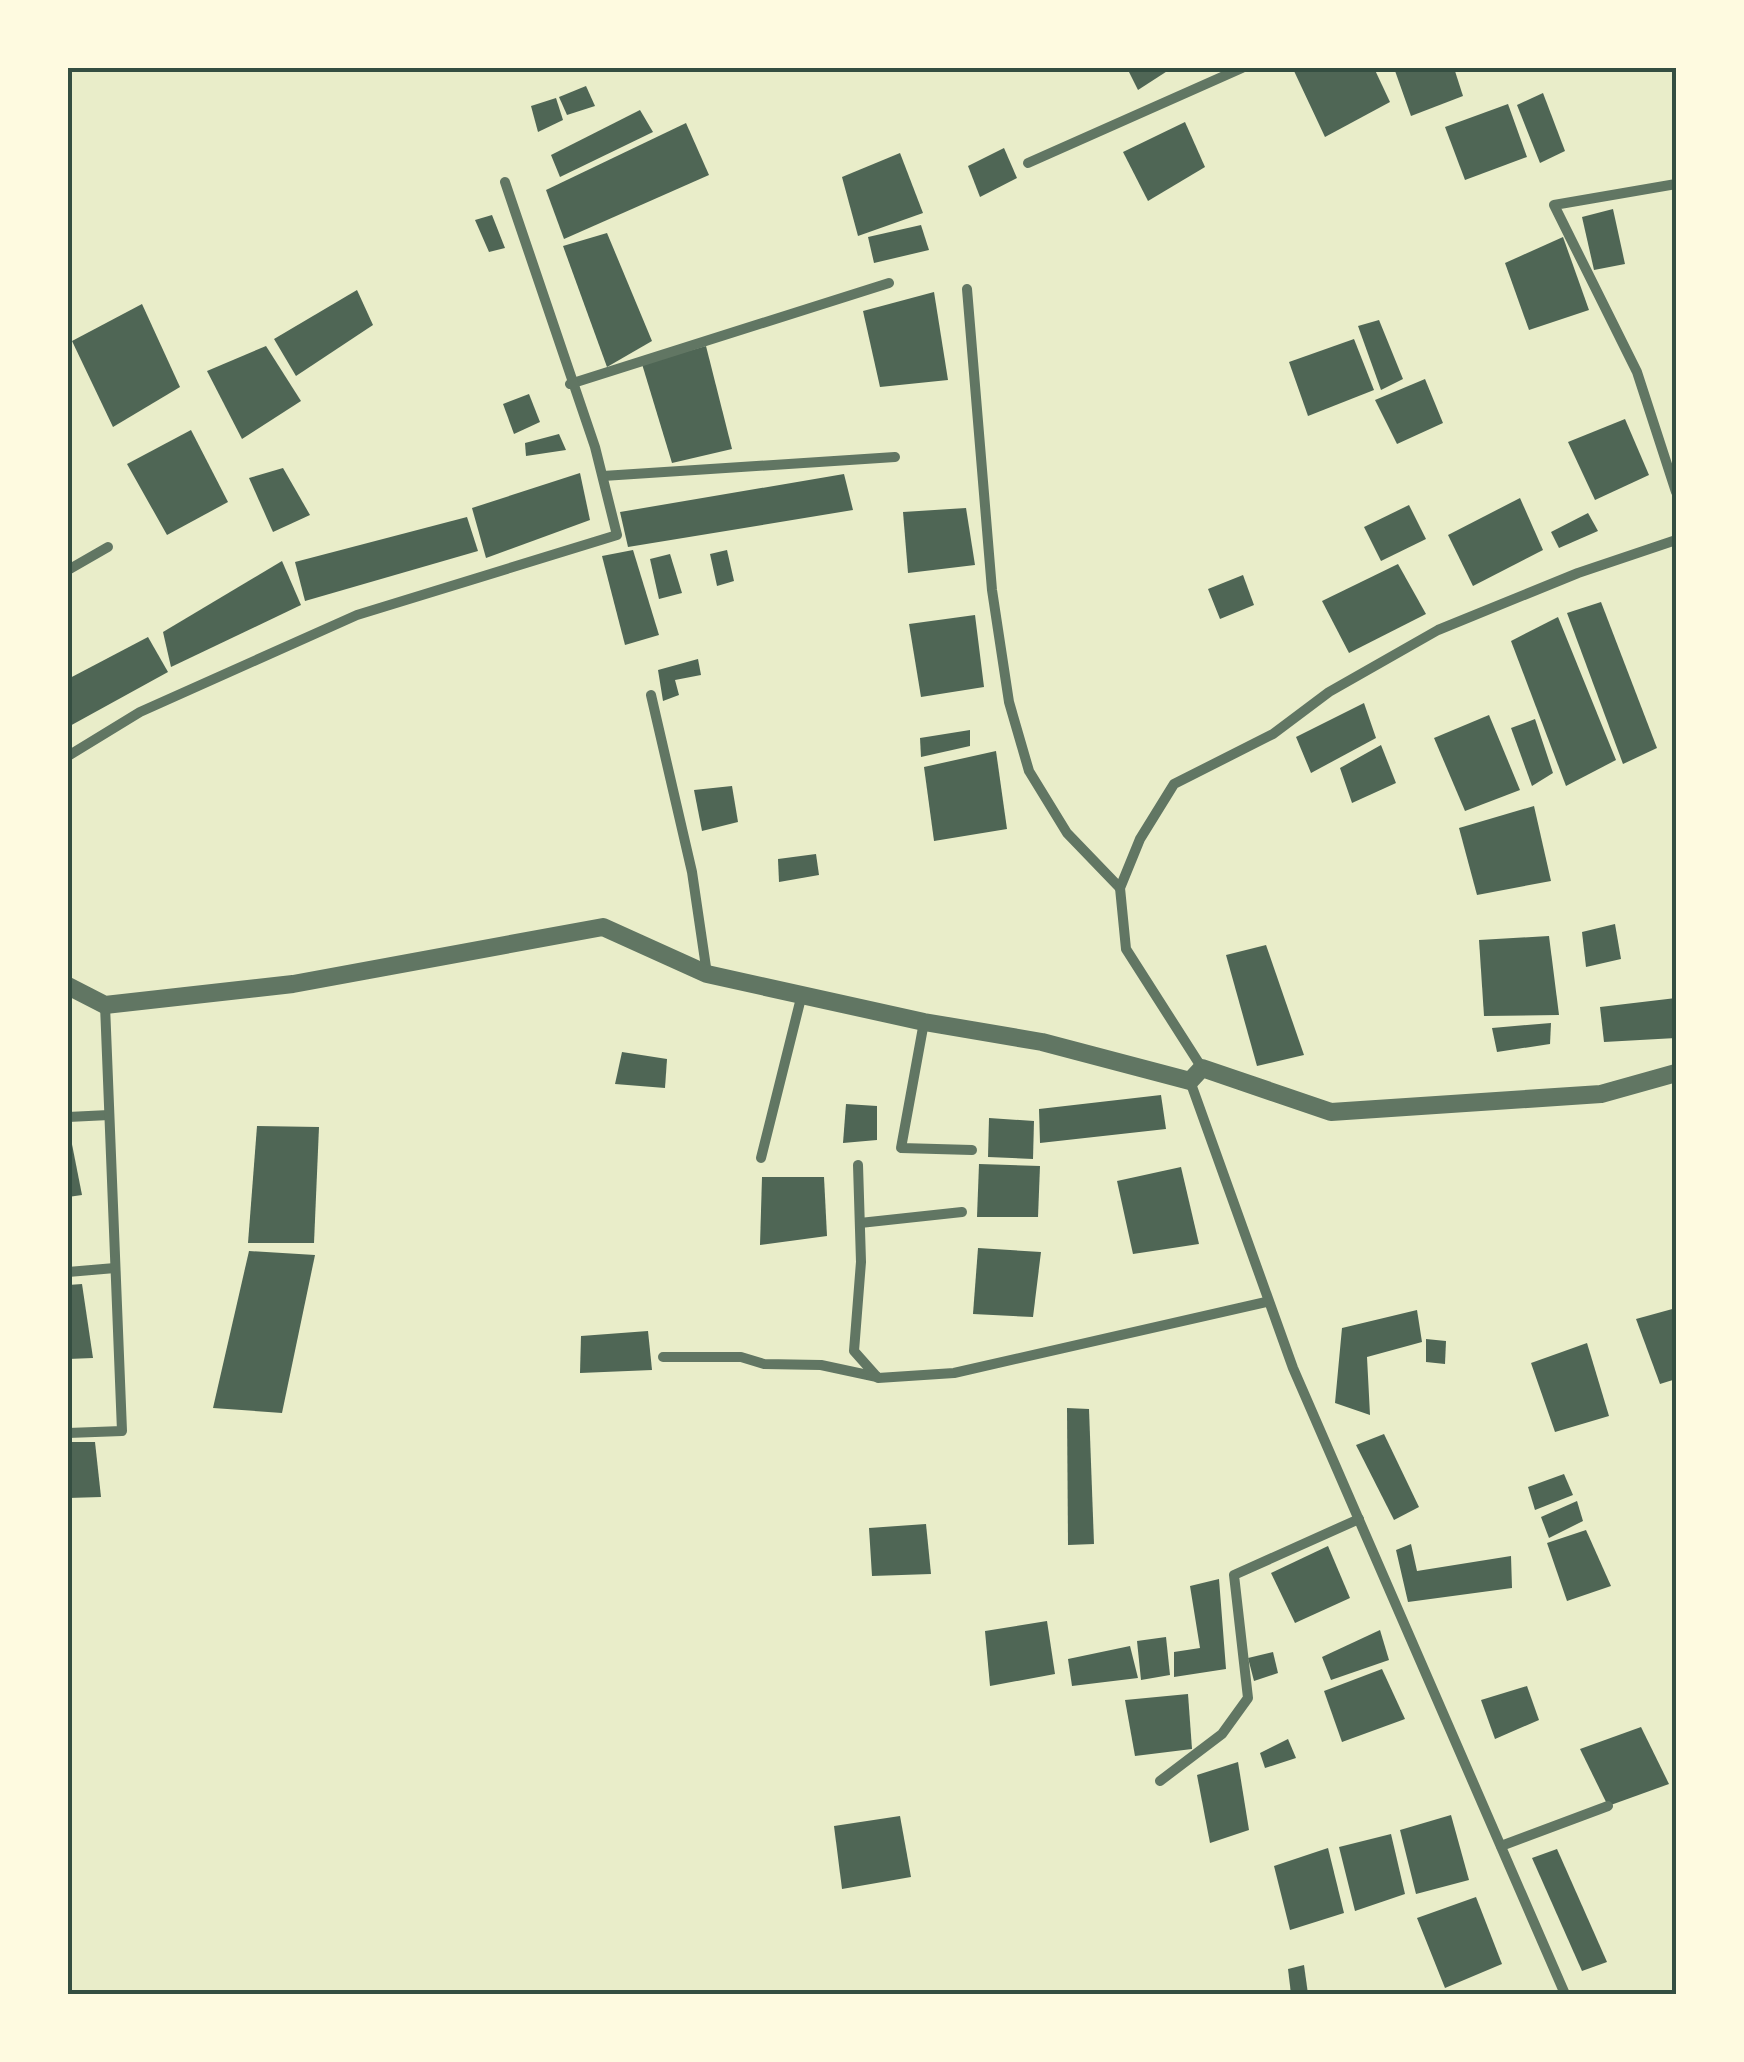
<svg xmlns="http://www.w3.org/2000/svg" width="1744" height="2062" font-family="Figtree,sans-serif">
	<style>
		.building { fill: #4f6655 }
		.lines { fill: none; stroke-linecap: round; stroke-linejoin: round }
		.minor { stroke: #617663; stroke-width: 10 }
		.tertiary { stroke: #617663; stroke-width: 18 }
		.neatline { fill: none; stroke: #344e41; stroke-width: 4 }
	</style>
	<rect width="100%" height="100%" fill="#e9edc9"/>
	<g class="building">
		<polygon points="1127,68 1172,68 1138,90"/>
		<polygon points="1302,68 1374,68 1390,102 1325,137 1294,71"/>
		<polygon points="1394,68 1454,68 1463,96 1411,116"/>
		<polygon points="586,86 595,106 567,115 559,97"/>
		<polygon points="1543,93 1565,151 1540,163 1517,105"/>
		<polygon points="556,98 563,120 538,132 531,106"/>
		<polygon points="1508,104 1527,157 1465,180 1445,127"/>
		<polygon points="640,110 653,132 560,177 551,155"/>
		<polygon points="1185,122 1205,167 1148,201 1123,152"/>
		<polygon points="686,123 709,175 564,239 546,190"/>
		<polygon points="1004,148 1017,178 980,197 968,166"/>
		<polygon points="900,153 923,213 858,236 842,177"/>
		<polygon points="1613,209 1625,264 1594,270 1582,217"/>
		<polygon points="492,215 505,248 489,252 475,220"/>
		<polygon points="921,225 929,250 874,263 868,237"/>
		<polygon points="607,233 652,341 607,367 563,246"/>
		<polygon points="1563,237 1589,310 1529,330 1505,263"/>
		<polygon points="357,290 373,325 296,376 274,339"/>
		<polygon points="934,292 948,380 880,387 863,311"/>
		<polygon points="142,304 180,387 113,427 72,341"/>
		<polygon points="1379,320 1403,379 1381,390 1358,326"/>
		<polygon points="1354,339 1374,390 1308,416 1289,362"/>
		<polygon points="266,346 301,401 242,439 207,371"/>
		<polygon points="706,346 732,449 672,463 642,364"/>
		<polygon points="1425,379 1443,423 1397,444 1375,400"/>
		<polygon points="529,394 540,422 514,434 503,404"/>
		<polygon points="1625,419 1649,475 1595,500 1568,442"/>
		<polygon points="191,430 228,502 167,535 127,464"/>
		<polygon points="559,434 566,450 526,456 525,443"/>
		<polygon points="283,468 310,515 273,532 249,478"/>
		<polygon points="580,473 590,520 486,558 472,508"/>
		<polygon points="844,474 853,510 628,547 620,512"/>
		<polygon points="1520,498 1543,550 1473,586 1448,535"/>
		<polygon points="1409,505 1426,539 1381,561 1364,527"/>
		<polygon points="966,508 975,565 908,573 903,512"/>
		<polygon points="1588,513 1598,531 1559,548 1551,532"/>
		<polygon points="467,517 478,551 305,601 295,562"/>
		<polygon points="633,550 659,635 625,645 602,556"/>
		<polygon points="727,550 734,581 717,586 710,554"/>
		<polygon points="670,554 682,593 659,599 650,559"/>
		<polygon points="282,561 301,605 171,667 163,632"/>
		<polygon points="1398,564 1426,614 1349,653 1322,601"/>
		<polygon points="1243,575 1254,605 1220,619 1208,589"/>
		<polygon points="1601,602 1657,748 1623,764 1567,613"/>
		<polygon points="975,615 984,687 921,697 909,624"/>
		<polygon points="1558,617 1616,760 1566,786 1511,641"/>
		<polygon points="148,637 168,672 68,727 68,679"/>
		<polygon points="698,659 701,675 675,680 679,695 663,701 658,670"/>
		<polygon points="1364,703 1376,738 1311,773 1296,737"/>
		<polygon points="1489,715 1520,790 1465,811 1434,738"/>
		<polygon points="1535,719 1553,773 1532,786 1511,728"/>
		<polygon points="970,730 970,746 921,757 920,738"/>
		<polygon points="1381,745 1396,783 1352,803 1340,768"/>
		<polygon points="996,751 1007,829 934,841 924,767"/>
		<polygon points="732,786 738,822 702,831 694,790"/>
		<polygon points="1534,806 1551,881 1477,895 1459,828"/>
		<polygon points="816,854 819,875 779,882 778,859"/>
		<polygon points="1615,924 1621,959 1586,967 1582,932"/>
		<polygon points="1549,936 1559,1015 1484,1016 1479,940"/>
		<polygon points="1266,945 1304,1055 1257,1066 1226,955"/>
		<polygon points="1676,998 1676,1038 1604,1042 1600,1007"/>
		<polygon points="1551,1023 1550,1044 1497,1052 1492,1028"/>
		<polygon points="622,1052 667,1059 665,1088 615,1084"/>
		<polygon points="1161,1095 1166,1129 1040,1143 1039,1109"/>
		<polygon points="846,1104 877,1106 877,1140 843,1143"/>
		<polygon points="989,1118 1034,1121 1033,1159 988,1157"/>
		<polygon points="68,1124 82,1195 68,1197"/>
		<polygon points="257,1126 319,1127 314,1243 248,1243"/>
		<polygon points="979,1164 1040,1166 1038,1217 977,1217"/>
		<polygon points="1181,1167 1199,1244 1133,1254 1117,1181"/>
		<polygon points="762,1177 824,1177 827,1236 760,1245"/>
		<polygon points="978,1248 1041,1252 1033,1317 973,1314"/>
		<polygon points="249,1251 315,1255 282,1413 213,1408"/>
		<polygon points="82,1284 93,1358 68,1359 68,1285"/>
		<polygon points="1676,1308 1676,1379 1660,1384 1636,1319"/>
		<polygon points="1417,1310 1422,1342 1367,1357 1370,1415 1335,1403 1342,1328"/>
		<polygon points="648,1331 652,1370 580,1373 581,1336"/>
		<polygon points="1426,1339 1446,1341 1445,1364 1426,1362"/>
		<polygon points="1587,1343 1609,1416 1555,1432 1531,1363"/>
		<polygon points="1067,1408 1089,1409 1094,1544 1068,1545"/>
		<polygon points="1384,1434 1419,1507 1394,1520 1356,1445"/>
		<polygon points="68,1442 95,1442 101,1497 68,1498"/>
		<polygon points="1564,1474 1573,1495 1535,1510 1528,1487"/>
		<polygon points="1577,1501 1583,1521 1549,1538 1541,1517"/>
		<polygon points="926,1524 931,1574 872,1576 869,1528"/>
		<polygon points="1586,1530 1611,1586 1567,1601 1547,1543"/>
		<polygon points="1411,1544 1417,1571 1511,1556 1512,1588 1408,1602 1396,1550"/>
		<polygon points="1328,1546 1350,1598 1295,1623 1271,1573"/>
		<polygon points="1219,1579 1226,1669 1174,1677 1174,1652 1200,1648 1190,1586"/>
		<polygon points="1047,1621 1055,1674 990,1686 985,1631"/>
		<polygon points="1380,1630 1389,1660 1331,1680 1322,1657"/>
		<polygon points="1166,1637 1170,1675 1141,1680 1137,1641"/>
		<polygon points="1130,1646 1138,1678 1072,1686 1068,1659"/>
		<polygon points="1273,1652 1278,1673 1254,1681 1248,1658"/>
		<polygon points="1382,1669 1405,1719 1342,1742 1324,1691"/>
		<polygon points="1527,1686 1539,1720 1495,1739 1481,1700"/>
		<polygon points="1188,1694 1192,1749 1135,1756 1125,1700"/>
		<polygon points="1641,1727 1669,1784 1608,1806 1580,1749"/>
		<polygon points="1288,1739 1296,1758 1265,1768 1260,1753"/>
		<polygon points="1238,1762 1249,1830 1210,1843 1197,1775"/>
		<polygon points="1451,1815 1469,1880 1416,1894 1400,1830"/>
		<polygon points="900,1816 911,1877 842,1889 834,1826"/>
		<polygon points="1391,1834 1405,1894 1355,1911 1339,1847"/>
		<polygon points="1328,1848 1344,1913 1290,1930 1274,1866"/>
		<polygon points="1557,1849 1607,1962 1582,1971 1532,1858"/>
		<polygon points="1476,1897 1502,1964 1445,1988 1417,1918"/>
		<polygon points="1304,1965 1308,1994 1291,1994 1288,1969"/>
	</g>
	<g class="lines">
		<g class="minor">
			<polyline points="1028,163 1242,68"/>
			<polyline points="1676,184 1554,205 1637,372 1676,492"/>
			<polyline points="967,289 992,590 1009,702 1029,771 1067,833 1120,888"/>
			<polyline points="570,384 889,283"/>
			<polyline points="603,476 895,457"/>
			<polyline points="68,570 108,547"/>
			<polyline points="651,695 692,872 707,974"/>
			<polyline points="68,756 140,712 357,615 617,535 595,447 505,182"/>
			<polyline points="924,1022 901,1148 972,1150"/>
			<polyline points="1202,1068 1126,949 1120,888 1140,839 1174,784 1273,734 1329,692 1438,630 1578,573 1676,540"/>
			<polyline points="1190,1081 1293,1368 1565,1994"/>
			<polyline points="68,1117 109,1115"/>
			<polyline points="761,1158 802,994"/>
			<polyline points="858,1165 861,1262 854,1351 878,1378 954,1373 1266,1302"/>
			<polyline points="860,1223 962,1212"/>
			<polyline points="68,1272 115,1268"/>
			<polyline points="663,1357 741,1357 764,1364 821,1365 877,1377"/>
			<polyline points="68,1433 122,1431 105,1005"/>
			<polyline points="1160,1781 1222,1734 1248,1698 1234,1575 1359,1519"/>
			<polyline points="1501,1846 1608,1806"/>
		</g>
		<polyline class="tertiary" points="68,986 105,1005 293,984 603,927 707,974 924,1022 1042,1042 1190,1081 1202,1068 1331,1112 1601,1094 1676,1073"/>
	</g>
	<rect width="1744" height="2062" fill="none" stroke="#fefae0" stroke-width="140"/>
	<rect x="70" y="70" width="1604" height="1922" class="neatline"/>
</svg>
